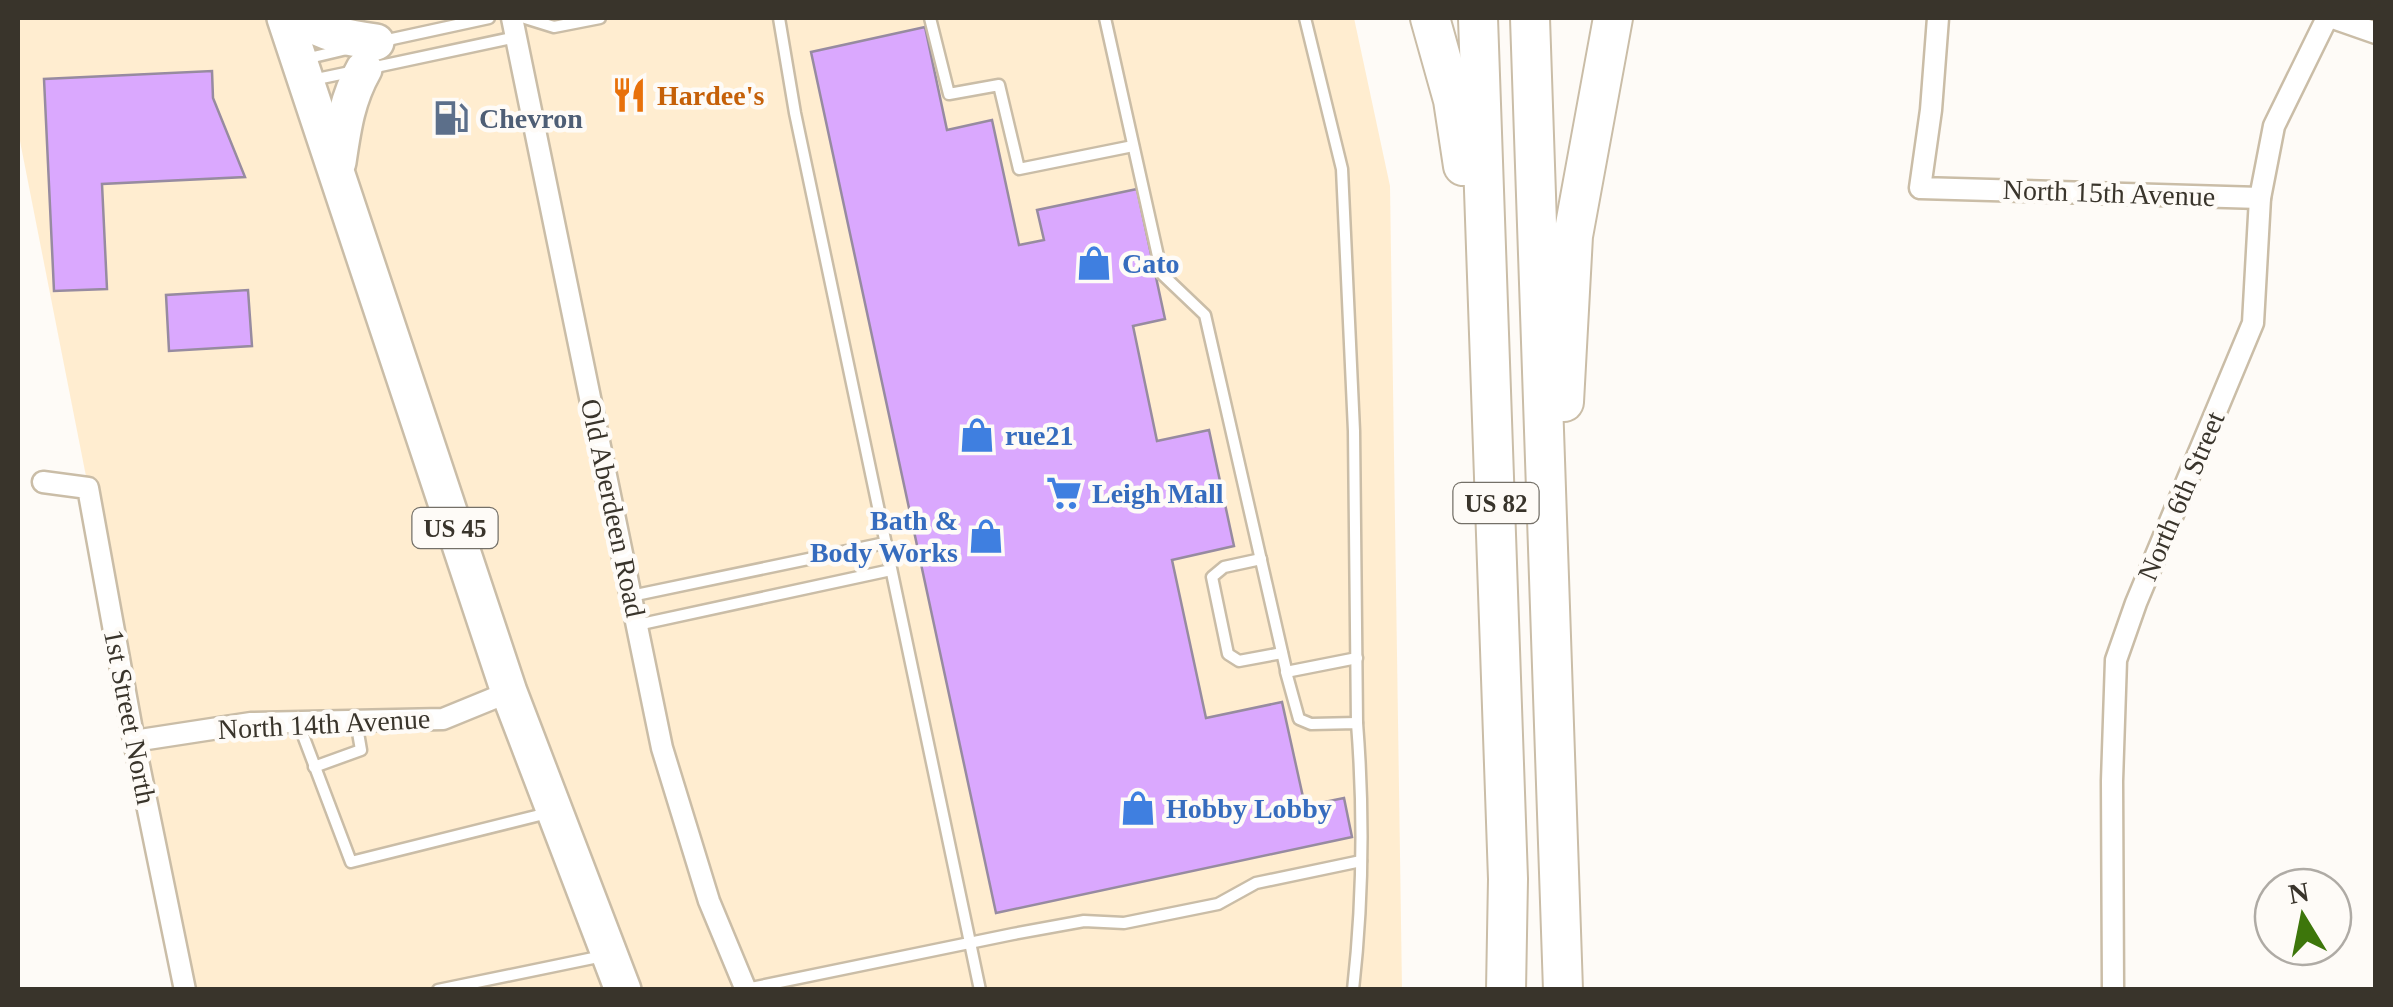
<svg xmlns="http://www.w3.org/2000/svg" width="2393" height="1007" font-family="Georgia,serif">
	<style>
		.built { fill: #ffedd0 }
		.building { fill: #daa8fe; stroke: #978ba0; stroke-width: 2.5 }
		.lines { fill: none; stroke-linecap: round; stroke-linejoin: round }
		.service-casing { stroke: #cabda7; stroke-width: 15 }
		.minor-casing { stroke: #cabda7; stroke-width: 25 }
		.trunk-casing { stroke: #cabda7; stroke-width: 40 }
		.motorway-casing { stroke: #cabda7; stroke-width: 42 }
		.service { stroke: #fff; stroke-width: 10 }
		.minor { stroke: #fff; stroke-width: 20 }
		.trunk { stroke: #fff; stroke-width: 35 }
		.motorway { stroke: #fff; stroke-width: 38 }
		.labels { text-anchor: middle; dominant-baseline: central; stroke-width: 9; stroke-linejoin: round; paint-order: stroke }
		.shield { fill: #fefbf7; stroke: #747068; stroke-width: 2.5 }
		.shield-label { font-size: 25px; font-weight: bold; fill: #39342b }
		.food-label { font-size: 28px; font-weight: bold; fill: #c56008; stroke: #fefbf7; text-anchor: start }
		.service-label { font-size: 28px; font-weight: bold; fill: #4e5e75; stroke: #fefbf7; text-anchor: start }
		.street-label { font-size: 28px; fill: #39342b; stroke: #fefbf7 }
		.shop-label { font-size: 28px; font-weight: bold; fill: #366cbe; stroke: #fefbf7; text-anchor: start }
	</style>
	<rect width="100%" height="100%" fill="#fefbf7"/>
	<polygon class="built" points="18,18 1354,18 1390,186 1402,989 187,989 18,131"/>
	<g class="building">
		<polygon points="925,27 947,130 992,120 1019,245 1044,240 1037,210 1137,189 1165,319 1133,326 1157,441 1209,430 1234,546 1172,560 1206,718 1282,702 1305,806 1344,798 1352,837 996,913 811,52"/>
		<polygon points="212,71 213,98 245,177 102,184 107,289 54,291 44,79"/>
		<polygon points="248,290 252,346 169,351 166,295"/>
	</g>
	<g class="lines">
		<defs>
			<g id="service">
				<polyline points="525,18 554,27 600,18"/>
				<polyline points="779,18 795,113 980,990"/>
				<polyline points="930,18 949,94 999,85 1019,169 1133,146"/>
				<polyline points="1105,18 1162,274 1205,315 1287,674"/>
				<polyline points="1305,18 1342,169 1354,431 1357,723"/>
				<polyline points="383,41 489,18"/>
				<polyline points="305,59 347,49"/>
				<polyline points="371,68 516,37"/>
				<polyline points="312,80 355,71"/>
				<polyline points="1261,559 1224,567 1212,577 1228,654 1239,661 1282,653"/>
				<polyline points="631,596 885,543"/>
				<polyline points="637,625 891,570"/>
				<polyline points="298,722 351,862 548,813"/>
				<polyline points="314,767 361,750 356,721"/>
				<polyline points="746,989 1013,934 1084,921 1124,923 1218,904 1256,883 1361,861"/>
				<polyline points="438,990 603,956"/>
				<path d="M1353,990C1363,901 1364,812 1357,723L1311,724L1299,719L1286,672L1357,658"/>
			</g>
			<g id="minor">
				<polyline points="512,18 662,748 709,901 746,990"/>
				<polyline points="1938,18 1931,110 1920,188 2260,198"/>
				<polyline points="2333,18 2376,33"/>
				<polyline points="43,482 88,488 134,741 185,990"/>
				<polyline points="134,741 251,723 443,719 509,692"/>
				<polyline points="2113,990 2112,781 2116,660 2136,603 2253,323 2260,198 2274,126 2327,18"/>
			</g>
			<g id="trunk">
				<polyline points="285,18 509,692 623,990"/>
				<path d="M300,18C324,34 348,38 376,42"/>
				<path d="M338,162C343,128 347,99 364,69"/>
			</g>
			<g id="motorway">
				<polyline points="1430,18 1453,100 1463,166"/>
				<polyline points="1478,18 1508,879 1506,990"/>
				<polyline points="1530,18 1563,990"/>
				<polyline points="1564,402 1573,236 1613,18"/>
			</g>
		</defs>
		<use href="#service" class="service-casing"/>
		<use href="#minor" class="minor-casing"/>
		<use href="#trunk" class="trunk-casing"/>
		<use href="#motorway" class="motorway-casing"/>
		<use href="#service" class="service"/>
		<use href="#minor" class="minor"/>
		<use href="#trunk" class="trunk"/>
		<use href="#motorway" class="motorway"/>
	</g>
	<defs>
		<symbol id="restaurant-bare" viewBox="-9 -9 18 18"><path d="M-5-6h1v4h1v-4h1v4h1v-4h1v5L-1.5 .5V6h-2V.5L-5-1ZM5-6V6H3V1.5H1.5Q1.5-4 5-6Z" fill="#e8710a" stroke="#fefbf7" stroke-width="2.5" paint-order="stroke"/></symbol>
		<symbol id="fuel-bare" viewBox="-9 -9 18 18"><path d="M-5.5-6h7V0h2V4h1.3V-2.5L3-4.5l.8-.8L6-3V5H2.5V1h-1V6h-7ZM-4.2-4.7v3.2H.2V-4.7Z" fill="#5c6f8a" stroke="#fefbf7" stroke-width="2.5" paint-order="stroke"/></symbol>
		<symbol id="shop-bare" viewBox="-9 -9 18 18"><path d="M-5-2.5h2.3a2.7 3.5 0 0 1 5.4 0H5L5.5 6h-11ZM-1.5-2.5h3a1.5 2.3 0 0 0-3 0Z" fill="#3f7fe0" stroke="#fefbf7" stroke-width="2.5" paint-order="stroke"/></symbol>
		<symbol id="supermarket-bare" viewBox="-9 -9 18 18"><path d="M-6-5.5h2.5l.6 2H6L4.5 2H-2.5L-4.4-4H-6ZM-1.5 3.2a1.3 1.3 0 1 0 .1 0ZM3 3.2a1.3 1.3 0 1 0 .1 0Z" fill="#3f7fe0" stroke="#fefbf7" stroke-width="2.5" paint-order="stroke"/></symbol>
	</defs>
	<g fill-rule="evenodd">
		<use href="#restaurant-bare" x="604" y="70" width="50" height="50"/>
		<use href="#fuel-bare" x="426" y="93" width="50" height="50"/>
		<use href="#shop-bare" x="1069" y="238" width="50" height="50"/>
		<use href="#shop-bare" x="952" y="410" width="50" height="50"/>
		<use href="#supermarket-bare" x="1039" y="468" width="50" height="50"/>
		<use href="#shop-bare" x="961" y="511" width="50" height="50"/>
		<use href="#shop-bare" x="1113" y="783" width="50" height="50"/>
	</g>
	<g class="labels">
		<g class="shield">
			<rect x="1453.5" y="483" width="85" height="40" rx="8"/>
			<rect x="412.5" y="508" width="85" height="40" rx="8"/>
		</g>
		<g class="shield-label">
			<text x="1496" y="503">US 82</text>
			<text x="455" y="528">US 45</text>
		</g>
		<g class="food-label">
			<text x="657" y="95">Hardee's</text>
		</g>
		<g class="service-label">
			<text x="479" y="118">Chevron</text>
		</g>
		<g class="street-label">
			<text transform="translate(2109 193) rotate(2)">North 15th Avenue</text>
			<text transform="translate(2181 496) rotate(-67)">North 6th Street</text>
			<text transform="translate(613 508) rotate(78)">Old Aberdeen Road</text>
			<text transform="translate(130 717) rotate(79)">1st Street North</text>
			<text transform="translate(324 724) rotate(-3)">North 14th Avenue</text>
		</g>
		<g class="shop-label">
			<text x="1122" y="263">Cato</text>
			<text x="1005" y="435">rue21</text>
			<text x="1092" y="493">Leigh Mall</text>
			<text x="958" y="520" text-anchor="end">Bath &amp;<tspan x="958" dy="32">Body Works</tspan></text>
			<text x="1166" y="808">Hobby Lobby</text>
		</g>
	</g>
	<rect width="2393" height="1007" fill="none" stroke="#39342b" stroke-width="40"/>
	<g transform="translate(2303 917) rotate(350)"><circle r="48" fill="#fefbf7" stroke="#afaba5" stroke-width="2.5"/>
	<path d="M0-8L18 38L0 25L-18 38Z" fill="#3d760b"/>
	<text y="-15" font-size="28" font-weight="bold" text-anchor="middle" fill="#39342b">N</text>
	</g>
</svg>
